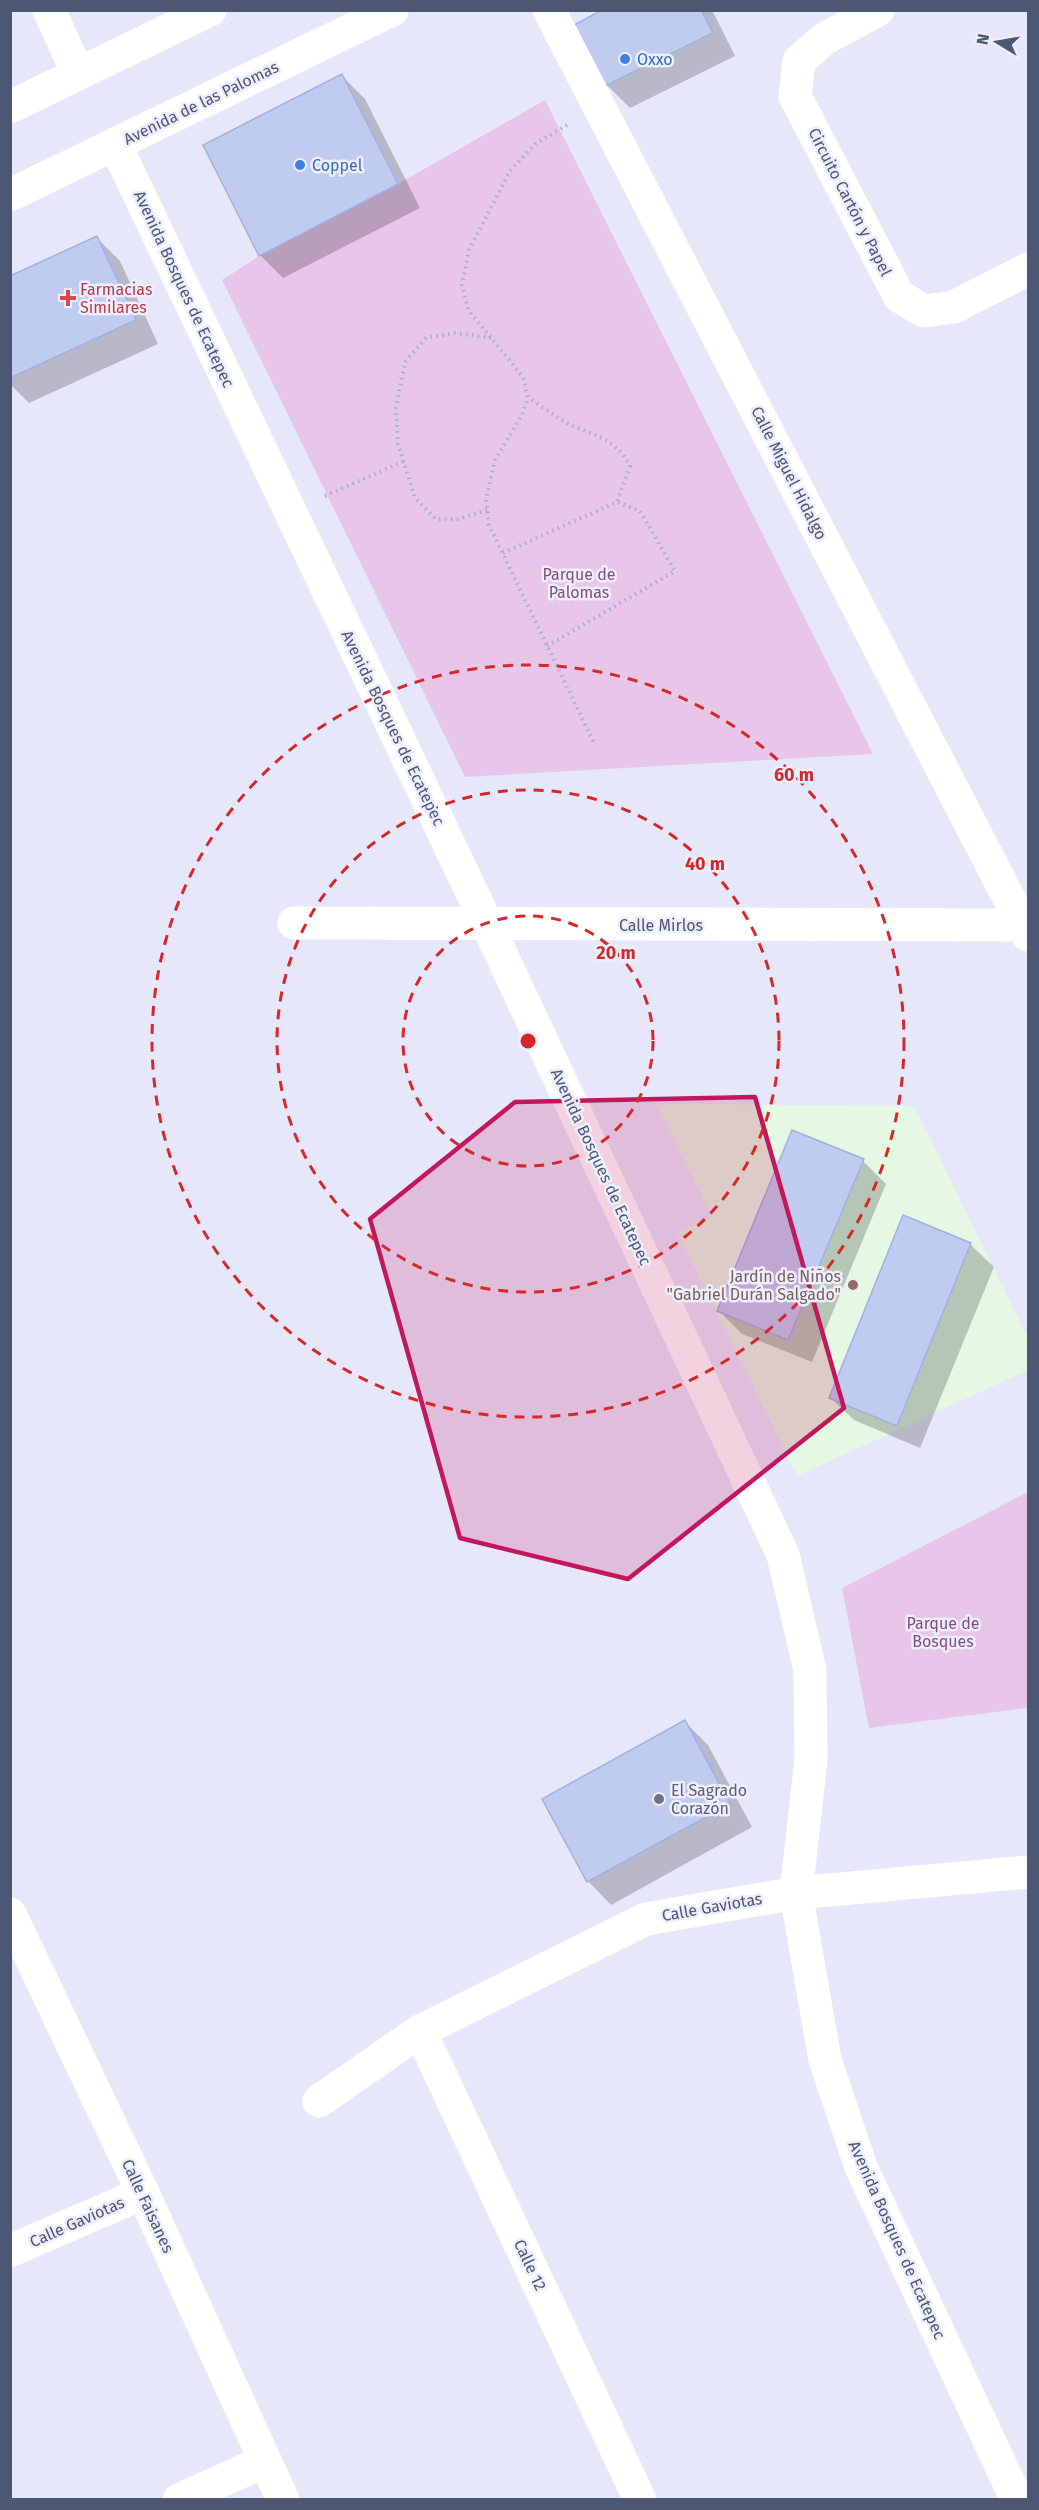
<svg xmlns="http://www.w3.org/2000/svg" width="1039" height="2510" font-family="'Fira Sans',sans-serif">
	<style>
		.education { fill: #e4f8e4 }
		.green { fill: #e8c6e9 }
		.shadow { fill: #0003 }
		.building { fill: #c0cbf0; stroke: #a1b1e2; stroke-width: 1.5 }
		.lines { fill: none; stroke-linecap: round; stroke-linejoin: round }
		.path { stroke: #a3afd5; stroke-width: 4; stroke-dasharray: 1.5 4.5; stroke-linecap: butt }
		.minor { stroke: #fff; stroke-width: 33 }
		.secondary { stroke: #fff; stroke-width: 33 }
		.marked { fill: #c2185b; fill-opacity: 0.2; stroke: #c2185b; stroke-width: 4.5; stroke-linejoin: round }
		.ring { fill: none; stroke: #d62828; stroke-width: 3; stroke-dasharray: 10 8 }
		.shop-dot { fill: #3f7fe0; stroke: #edeefe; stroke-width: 2 }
		.health-dot { fill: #e0444e; stroke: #edeefe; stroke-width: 2 }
		.education-dot { fill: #8d6e63; stroke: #edeefe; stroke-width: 2 }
		.worship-dot { fill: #6b7280; stroke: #edeefe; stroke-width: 2 }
		.labels { text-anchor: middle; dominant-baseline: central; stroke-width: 5; stroke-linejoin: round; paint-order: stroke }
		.shop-label { font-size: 16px; fill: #366cbe; stroke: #edeefe; text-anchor: start }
		.street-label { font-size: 16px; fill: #4c5774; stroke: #edeefe }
		.health-label { font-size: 16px; fill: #be3a42; stroke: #edeefe; text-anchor: start }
		.park-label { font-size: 16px; fill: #854a81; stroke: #edeefe }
		.education-label { font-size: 16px; fill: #785e54; stroke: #edeefe; text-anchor: end }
		.worship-label { font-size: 16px; fill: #5b616d; stroke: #edeefe; text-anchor: start }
		.centre { fill: #d62828; stroke: #edeefe; stroke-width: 3 }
		.ring-label { font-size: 18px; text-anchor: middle; font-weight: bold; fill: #d62828; stroke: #edeefe; stroke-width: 5; stroke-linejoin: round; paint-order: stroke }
	</style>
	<rect width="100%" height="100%" fill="#e7e7fc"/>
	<polygon class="education" points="655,1104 914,1106 1028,1338 1028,1370 797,1476 677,1232 712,1217"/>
	<g class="green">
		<polygon points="545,100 873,754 465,777 222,280 259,256 398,184"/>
		<polygon points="1028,1492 1028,1708 869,1728 842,1588"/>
	</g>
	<g class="shadow">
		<polygon points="605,10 712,10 735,56 630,108 607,85 576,25"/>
		<polygon points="342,76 365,99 420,208 283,278 260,255"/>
		<polygon points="97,238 120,261 158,344 29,403 10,384 10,278"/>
		<polygon points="863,1161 886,1184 812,1362 742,1334 719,1311"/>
		<polygon points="970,1244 994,1267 920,1448 854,1420 830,1397"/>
		<polygon points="685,1722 708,1745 752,1827 611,1905 588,1881"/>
	</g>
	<g class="building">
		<polygon points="602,10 701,10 713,33 605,86 574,25"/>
		<polygon points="342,74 398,184 259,256 203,145"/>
		<polygon points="97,236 136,320 10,378 10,276"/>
		<polygon points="792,1130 864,1159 788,1340 717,1311"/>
		<polygon points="903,1215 971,1243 897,1426 829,1398"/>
		<polygon points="685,1720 730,1804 587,1882 542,1799"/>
	</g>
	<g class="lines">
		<g class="path">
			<polyline points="567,125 535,144 510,171 469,250 462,285 469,311 523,377 528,398 522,415 495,460 486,499 489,525 595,745"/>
			<polyline points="325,496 404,461"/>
			<polyline points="487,510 458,519 436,519 415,498 398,444 396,408 405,362 426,338 455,333 491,338"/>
			<path d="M503,553L617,502L630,466C615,436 591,436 565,422C553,415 541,406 529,398"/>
			<polyline points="547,646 675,571 640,511 617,502"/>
		</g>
		<g class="minor">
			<polyline points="49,10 78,74"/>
			<polyline points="549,10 1028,935"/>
			<polyline points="878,10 824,39 799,61 795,96 899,296 924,311 954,307 1028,269"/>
			<polyline points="10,107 210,10"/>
			<polyline points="115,144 487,924 783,1555 810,1670 811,1760 796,1893 825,2060 861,2167 1017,2500"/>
			<polyline points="294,923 1028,925"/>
			<polyline points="10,1914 143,2193 283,2500"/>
			<polyline points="420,2031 640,2500"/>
			<polyline points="319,2101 420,2031 646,1919 796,1893 1028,1872"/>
			<polyline points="10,2251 143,2193"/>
			<polyline points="179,2500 265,2461"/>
		</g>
		<polyline class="secondary" points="10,195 392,10"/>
	</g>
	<path class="marked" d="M755,1097L844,1408L628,1579L460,1538L370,1219L515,1102Z"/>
	<g class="ring">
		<circle cx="528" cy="1041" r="125"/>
		<circle cx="528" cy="1041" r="251"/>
		<circle cx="528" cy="1041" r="376"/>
	</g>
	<g class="shop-dot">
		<circle cx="625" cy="59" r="6"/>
		<circle cx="300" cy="165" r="6"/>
	</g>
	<path class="health-dot" d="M65 289h6v6h6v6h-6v6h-6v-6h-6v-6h6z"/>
	<circle class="education-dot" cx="853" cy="1285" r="6"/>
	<circle class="worship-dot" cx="659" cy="1799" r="6"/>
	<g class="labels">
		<g class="shop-label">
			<text x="637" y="59">Oxxo</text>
			<text x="312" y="165">Coppel</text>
		</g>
		<g class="street-label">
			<text transform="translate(201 103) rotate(-26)">Avenida de las Palomas</text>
			<text transform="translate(850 202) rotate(63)">Circuito Cartón y Papel</text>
			<text transform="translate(184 289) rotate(65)">Avenida Bosques de Ecatepec</text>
			<text transform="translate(789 473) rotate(63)">Calle Miguel Hidalgo</text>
			<text transform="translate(393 728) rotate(64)">Avenida Bosques de Ecatepec</text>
			<text x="661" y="925">Calle Mirlos</text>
			<text transform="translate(601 1167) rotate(65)">Avenida Bosques de Ecatepec</text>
			<text transform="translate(712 1907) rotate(-10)">Calle Gaviotas</text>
			<text transform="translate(148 2206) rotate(65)">Calle Faisanes</text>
			<text transform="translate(77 2222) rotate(-24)">Calle Gaviotas</text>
			<text transform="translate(897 2240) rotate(66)">Avenida Bosques de Ecatepec</text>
			<text transform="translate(530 2265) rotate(65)">Calle 12</text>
		</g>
		<g class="health-label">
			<text x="80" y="289">Farmacias<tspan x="80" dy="18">Similares</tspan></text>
		</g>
		<g class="park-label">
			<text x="579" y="574">Parque de<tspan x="579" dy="18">Palomas</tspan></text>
			<text x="943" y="1623">Parque de<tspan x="943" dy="18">Bosques</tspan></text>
		</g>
		<g class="education-label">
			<text x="841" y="1276">Jardín de Niños<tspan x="841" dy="18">"Gabriel Durán Salgado"</tspan></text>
		</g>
		<g class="worship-label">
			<text x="671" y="1790">El Sagrado<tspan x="671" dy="18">Corazón</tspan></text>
		</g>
	</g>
	<circle cx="528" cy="1041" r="9" class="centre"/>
	<g class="ring-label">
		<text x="794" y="781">60 m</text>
		<text x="705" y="870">40 m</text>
		<text x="616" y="959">20 m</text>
	</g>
	<rect width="1039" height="2510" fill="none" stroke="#4c5774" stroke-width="24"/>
	<g transform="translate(997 42) rotate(281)" stroke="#edeefe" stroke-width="4.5" paint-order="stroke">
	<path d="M0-4.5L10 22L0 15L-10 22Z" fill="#4c5774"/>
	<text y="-9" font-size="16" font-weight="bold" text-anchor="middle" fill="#4c5774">N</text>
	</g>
</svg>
